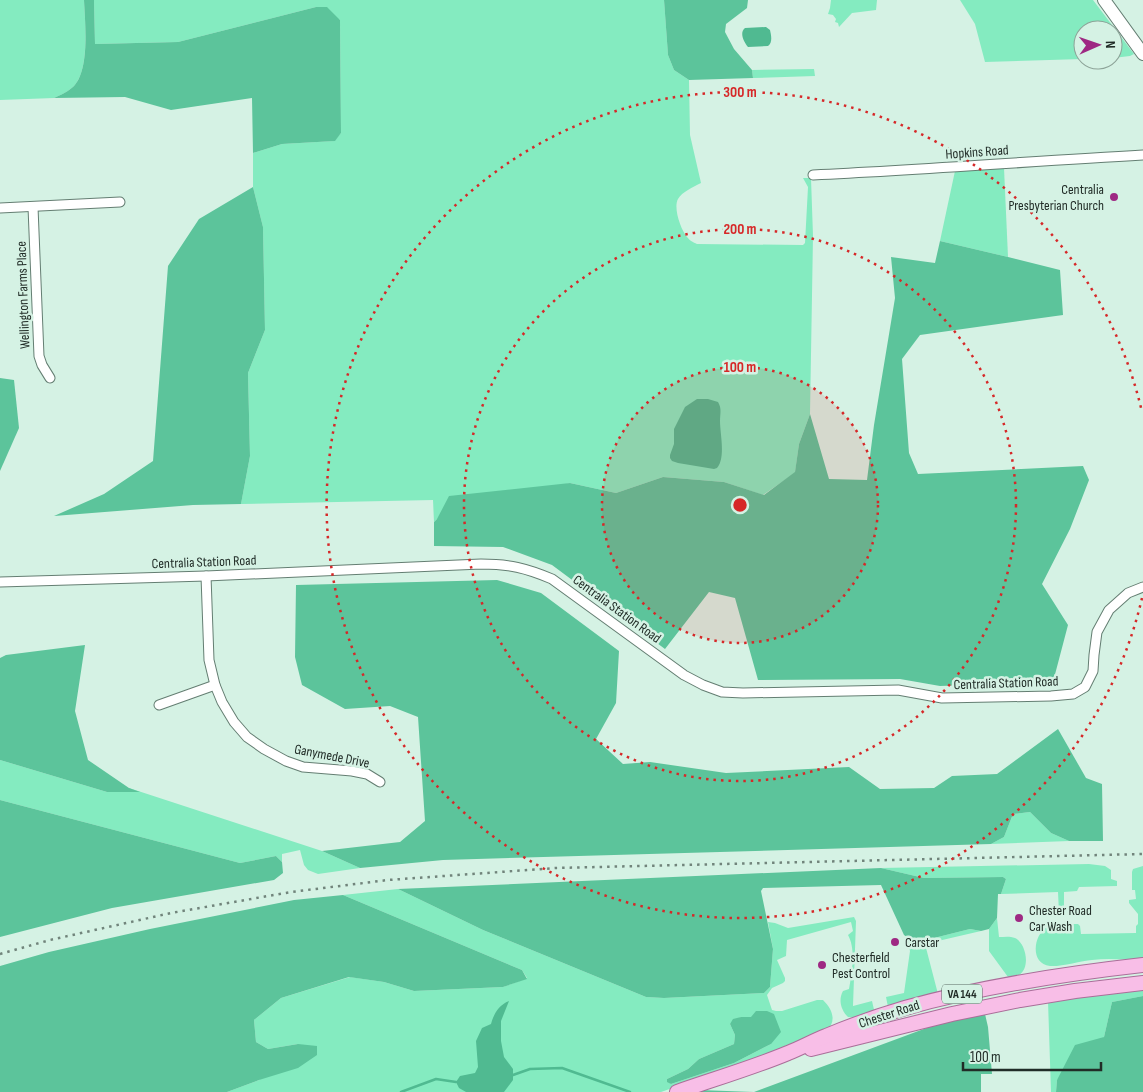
<svg xmlns="http://www.w3.org/2000/svg" width="1143" height="1092" font-family="'Sofia Sans Condensed',sans-serif">
	<style>
		.green { fill: #84ebc0; fill-rule: evenodd }
		.forest { fill: #5cc49b }
		.water { fill: #50ba91 }
		.lines { fill: none; stroke-linecap: round; stroke-linejoin: round }
		.stream { stroke: #50ba91; stroke-width: 2.5 }
		.street-casing { stroke: #647e72; stroke-width: 11 }
		.secondary-casing { stroke: #647e72; stroke-width: 14 }
		.primary-casing { stroke: #aa6e99; stroke-width: 16 }
		.street { stroke: #fff; stroke-width: 9 }
		.secondary { stroke: #fff; stroke-width: 12 }
		.primary { stroke: #f8bee7; stroke-width: 14 }
		.rail { stroke: #71847b; stroke-width: 2.5; stroke-dasharray: 2.5 5; stroke-linecap: butt }
		.ring { fill: none; stroke: #d62828; stroke-width: 2.5; stroke-dasharray: 2.5 5 }
		.poi-dot { fill: #9e2983; stroke: #d5f2e4; stroke-width: 2 }
		.labels { text-anchor: middle; dominant-baseline: central; stroke-width: 5; stroke-linejoin: round; paint-order: stroke }
		.shield { fill: #d5f2e4; stroke: #576760; stroke-width: 1 }
		.shield-label { font-size: 12px; font-weight: bold; fill: #212c27 }
		.street-label { font-size: 14px; fill: #212c27; stroke: #d5f2e4 }
		.poi-label { font-size: 14px; fill: #212c27; stroke: #d5f2e4; text-anchor: start }
		.centre { fill: #d62828; stroke: #d5f2e4; stroke-width: 2.5 }
		.ring-label { font-size: 15px; text-anchor: middle; font-weight: bold; fill: #d62828; stroke: #d5f2e4; stroke-width: 5; stroke-linejoin: round; paint-order: stroke }
	</style>
	<rect width="100%" height="100%" fill="#d5f2e4"/>
	<g class="green">
		<path d="M0,0H84C85,22 90,69 74,86C69,91 61,95 54,98L0,100Z"/>
		<path d="M94,0H664L668,55L674,70L689,80L690,135L701,183C693,187 682,192 678,199C673,208 681,230 687,237C690,241 693,242 697,244L803,245L805,243L808,187L803,178H811L813,236L810,414L799,444L795,473L763,495L724,482L663,477L616,493L570,483L437,519L434,522L433,500L241,504L250,456L248,373L265,330L263,227L253,187V153L282,144L334,141L341,133L340,20L316,7L178,42L95,44Z"/>
		<polygon points="831,0 877,0 876,10 852,13 839,27 838,23 835,22 836,19 833,15 828,14 830,8"/>
		<polygon points="960,0 1093,0 1134,54 1130,56 1113,58 1113,30 1083,30 1083,59 985,62 975,24"/>
		<polygon points="814,69 815,76 753,78 752,70"/>
		<polygon points="1004,168 1008,257 940,241 955,171"/>
		<polygon points="0,760 107,792 129,788 322,851 360,868 318,874 308,870 304,865 300,850 282,854 282,862 276,856 240,863 0,800"/>
		<polygon points="1030,812 1051,833 1069,841 991,844 1004,837 1013,814"/>
		<polygon points="1089,864 1105,866 1111,870 1111,879 1117,881 1117,886 1079,887 1077,891 1064,892 1064,913 1061,914 1059,913 1058,892 1001,894 1006,879 1003,877 924,878 881,868"/>
		<path d="M1143,866V960C1126,960 1109,958 1092,960C1081,961 1060,967 1050,966C1030,964 1033,935 1047,927C1055,923 1068,924 1078,924L1080,926L1081,934L1136,933V926L1138,924V914L1129,903V900L1136,899L1135,890H1132V872L1133,869Z"/>
		<path d="M398,889L483,930L646,997L664,998L764,993L770,987L773,949L768,922L775,923L788,928L854,917L856,921L853,1006L872,1001L875,1014L857,1018L848,1017C841,1010 838,1000 843,991L849,989C852,973 856,949 848,935L853,931L851,922L787,940L786,956L777,960L785,978V981L783,983L772,988L767,995L772,1010L776,1011H782L817,1000H823C833,1010 837,1021 826,1032L747,1062L661,1092H227L259,1080L298,1044L268,1049L256,1042L254,1020L281,998L350,977L384,982L414,991L503,987L527,978L522,970L343,895ZM741,1017H751L771,1044L734,1063L671,1084L667,1079L688,1069L699,1059L734,1044L735,1035L730,1024Z"/>
		<path d="M997,918L999,937C1004,937 1010,936 1015,938C1026,943 1031,968 1019,975C1016,978 1012,977 1008,977L989,951V929Z"/>
		<polygon points="970,929 981,931 925,944 938,994 888,1007 886,997 904,993 910,951 906,936 913,941 922,941"/>
		<polygon points="1143,988 1143,996 1112,1002 1104,1037 1057,1080 1056,1092 1051,1092 1048,1001"/>
	</g>
	<g class="forest">
		<path d="M84,0H94L95,44L178,42L316,7H327L340,20L341,133L335,141L282,144L253,153L252,98L171,110L125,97L54,98C61,95 69,91 74,86C90,69 85,22 84,0Z"/>
		<polygon points="664,0 748,0 747,8 726,24 725,32 734,49 752,70 753,78 689,80 674,70 668,55"/>
		<polygon points="253,187 263,227 265,330 248,373 250,456 241,504 193,505 54,516 104,494 153,461 168,266 199,219"/>
		<polygon points="940,241 1008,257 1060,270 1063,315 920,335 902,359 909,453 918,474 1083,466 1089,480 1070,529 1042,584 1068,625 1053,682 940,686 900,679 758,680 735,598 709,592 665,649 552,565 503,547 434,546 434,522 437,519 449,496 570,483 616,493 663,477 724,482 764,495 795,472 799,444 810,414 829,479 867,480 874,425 895,298 891,257 935,263"/>
		<polygon points="0,378 14,380 19,428 0,471"/>
		<polygon points="497,580 541,593 619,651 616,703 596,739 623,764 650,762 726,773 849,767 880,789 934,788 952,776 997,774 1058,729 1086,778 1102,784 1103,841 1069,841 1051,833 1030,812 1013,814 1004,837 991,844 443,860 360,868 322,851 400,842 425,821 418,717 390,706 345,709 302,685 295,657 296,585"/>
		<polygon points="85,645 75,711 88,760 129,788 140,792 107,792 0,760 0,658 6,655"/>
		<polygon points="0,800 240,863 276,856 282,862 283,873 274,880 112,908 0,937"/>
		<polygon points="881,868 924,878 1003,877 1006,879 1001,894 998,894 997,918 989,929 981,931 970,929 922,941 913,941 904,935 881,885 763,888 761,891 773,949 770,987 764,993 664,998 646,997 483,930 398,889"/>
		<polygon points="343,895 522,970 527,979 503,987 414,991 384,982 349,977 281,998 254,1020 256,1042 268,1049 298,1044 317,1046 317,1055 298,1068 259,1080 227,1092 0,1092 0,966 49,952 150,929 294,900"/>
		<polygon points="1143,996 1143,1092 1056,1092 1057,1080 1075,1045 1104,1037 1112,1002"/>
		<polygon points="756,1011 767,1011 774,1014 781,1032 771,1044 734,1063 671,1084 667,1082 667,1079 688,1069 699,1059 734,1044 735,1035 730,1024 733,1019 741,1017 751,1017"/>
		<polygon points="985,1014 988,1027 992,1074 981,1074 981,1092 695,1092 699,1090 754,1092 940,1023"/>
	</g>
	<g class="water">
		<path d="M766,27L770,30C771,35 773,42 768,46L748,47C744,42 739,33 745,28Z"/>
		<path d="M697,399H708L718,402C722,409 720,413 720,421C720,434 726,458 717,468L714,469L678,463L672,461L670,458V455L674,444V429L685,407Z"/>
		<path d="M509,1001L501,1021V1041L504,1057L513,1069V1080L504,1092H466L459,1088L456,1082L460,1076L475,1073L478,1067L476,1041L482,1028L491,1024C494,1013 499,1005 509,1001Z"/>
	</g>
	<g class="lines">
		<g class="stream">
			<polyline points="513,1075 530,1069 562,1068 630,1092"/>
			<polyline points="401,1092 436,1079 456,1082"/>
		</g>
		<defs>
			<g id="street">
				<path d="M813,175C923,170 1033,161 1143,155"/>
				<polyline points="33,207 39,356 42,365 50,378"/>
				<polyline points="0,208 120,202"/>
				<polyline points="206,576 209,660 215,685 222,702 234,722 247,737 264,749 286,761 303,767 352,771 367,774 380,782"/>
				<path d="M0,582L206,576L481,564C509,564 526,568 552,579L684,675L703,685L722,692L743,693L898,690L942,698L1051,696L1073,694L1085,687L1093,671L1094,655L1097,632L1109,610L1128,593L1143,587"/>
				<polyline points="159,705 215,685"/>
			</g>
			<polyline id="secondary" points="1104,0 1143,54"/>
			<g id="primary">
				<polyline points="811,1049 952,1014 1020,1000 1075,991 1143,983"/>
				<path d="M677,1092C714,1079 752,1068 788,1053C801,1048 813,1041 826,1036C852,1025 878,1016 905,1008C983,986 1063,974 1143,965"/>
			</g>
		</defs>
		<use href="#street" class="street-casing"/>
		<use href="#secondary" class="secondary-casing"/>
		<use href="#primary" class="primary-casing"/>
		<use href="#street" class="street"/>
		<use href="#secondary" class="secondary"/>
		<use href="#primary" class="primary"/>
		<polyline class="rail" points="0,954 50,940 171,913 291,892 388,880 556,868 1143,854"/>
	</g>
	<circle cx="740" cy="505" r="138" fill="#d62828" fill-opacity=".12"/>
	<g class="ring">
		<circle cx="740" cy="505" r="138"/>
		<circle cx="740" cy="505" r="276"/>
		<path d="M1142 598A413 413 0 1 1 1142 412"/>
	</g>
	<g class="poi-dot">
		<circle cx="1114" cy="197" r="5"/>
		<circle cx="1019" cy="918" r="5"/>
		<circle cx="895" cy="942" r="5"/>
		<circle cx="822" cy="965" r="5"/>
	</g>
	<g class="labels">
		<rect class="shield" x="942" y="984.5" width="40" height="19" rx="4"/>
		<g class="shield-label">
			<text x="962" y="994">VA 144</text>
		</g>
		<g class="street-label">
			<text transform="translate(977 152) rotate(-4)">Hopkins Road</text>
			<text transform="translate(23 295) rotate(-92)">Wellington Farms Place</text>
			<text transform="translate(204 562) rotate(-2)">Centralia Station Road</text>
			<text transform="translate(617 609) rotate(36)">Centralia Station Road</text>
			<text transform="translate(1006 683) rotate(-2)">Centralia Station Road</text>
			<text transform="translate(332 756) rotate(11)">Ganymede Drive</text>
			<text transform="translate(889 1014) rotate(-18)">Chester Road</text>
		</g>
		<g class="poi-label">
			<text x="1104" y="189" text-anchor="end">Centralia<tspan x="1104" dy="16">Presbyterian Church</tspan></text>
			<text x="1029" y="910">Chester Road<tspan x="1029" dy="16">Car Wash</tspan></text>
			<text x="905" y="942">Carstar</text>
			<text x="832" y="957">Chesterfield<tspan x="832" dy="16">Pest Control</tspan></text>
		</g>
	</g>
	<circle cx="740" cy="505" r="8" class="centre"/>
	<g class="ring-label">
		<text x="740" y="97">300 m</text>
		<text x="740" y="234">200 m</text>
		<text x="740" y="372">100 m</text>
	</g>
	<g transform="translate(1098 45) rotate(88)"><circle r="24" fill="#d5f2e4" stroke="#8da398"/>
	<path d="M0-4L9 19L0 12L-9 19Z" fill="#9e2983"/>
	<text y="-8" font-size="14" font-weight="bold" text-anchor="middle" fill="#212c27">N</text>
	</g>
	<path d="M963 1062v8h138v-8" fill="none" stroke="#212c27" stroke-width="2.5"/>
	<text x="970" y="1062" font-size="15" fill="#212c27" stroke="#d5f2e4" stroke-width="4" paint-order="stroke">100 m</text>
</svg>
